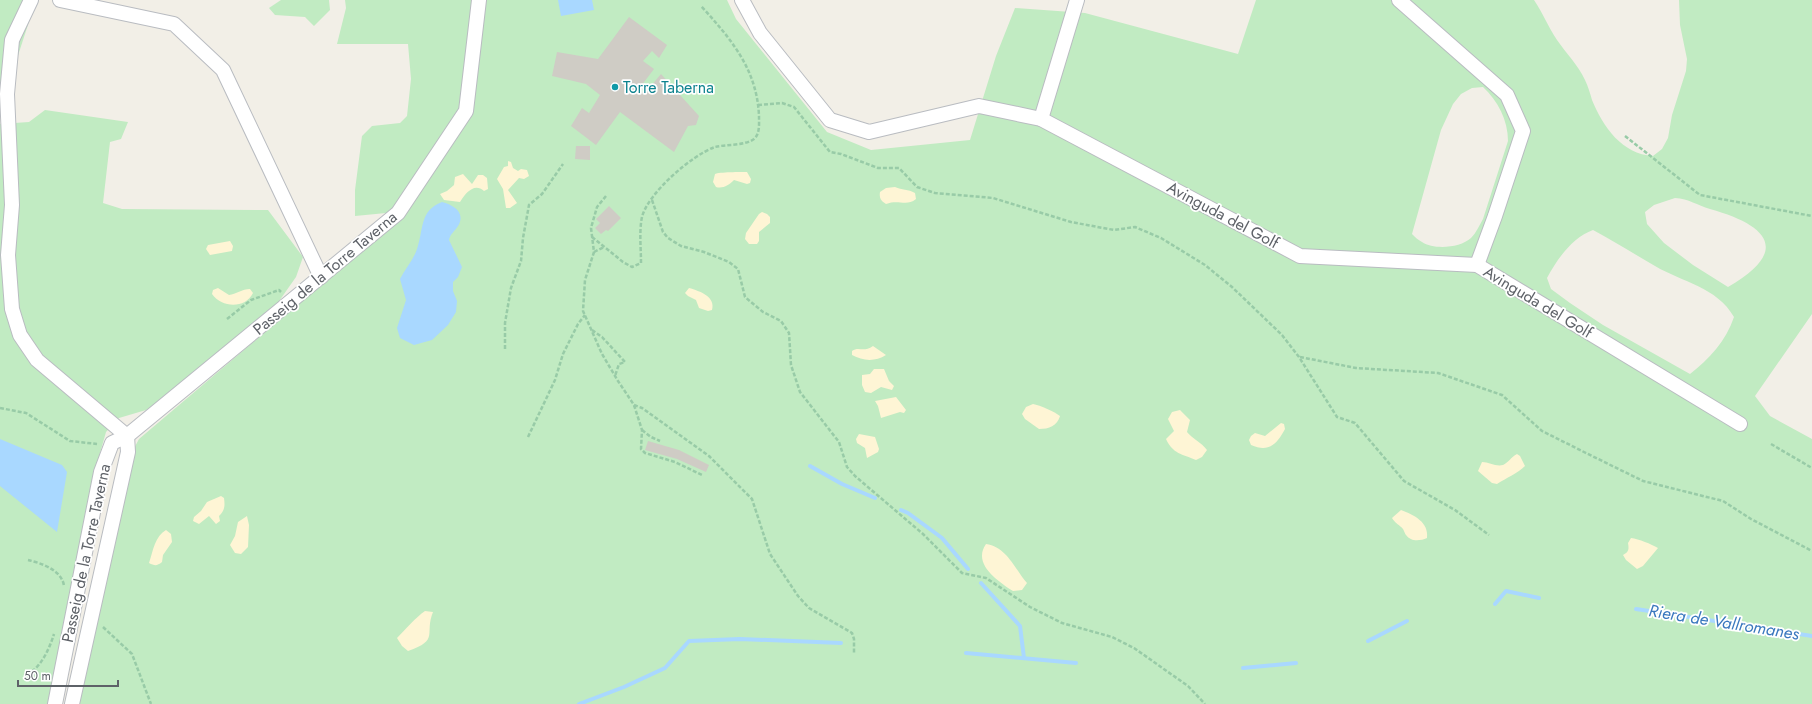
<svg xmlns="http://www.w3.org/2000/svg" width="1812" height="704" font-family="Jost,sans-serif">
	<style>
		.green { fill: #c1ebc2; fill-rule: evenodd }
		.sand { fill: #fef5d5 }
		.water { fill: #a9d8ff }
		.lines { fill: none; stroke-linecap: round; stroke-linejoin: round }
		.stream { stroke: #a9d8ff; stroke-width: 4 }
		.building { fill: #cfccc5 }
		.minor-casing { stroke: #b9bcc1; stroke-width: 16 }
		.path { stroke: #98cba7; stroke-width: 2.5; stroke-dasharray: 4 2; stroke-linecap: butt }
		.minor { stroke: #fff; stroke-width: 14 }
		.culture-dot { fill: #0f9aa8; stroke: #fff; stroke-width: 1.5 }
		.labels { text-anchor: middle; dominant-baseline: central; stroke-width: 3.5; stroke-linejoin: round; paint-order: stroke }
		.culture-label { font-size: 16px; fill: #0d838f; stroke: #fff; text-anchor: start }
		.street-label { font-size: 16px; fill: #5e6268; stroke: #fff }
		.water-label { font-size: 17px; font-style: italic; fill: #3a78be; stroke: #fff }
	</style>
	<rect width="100%" height="100%" fill="#f2efe7"/>
	<g class="green">
		<polygon points="0,0 36,0 0,111"/>
		<polygon points="281,0 329,0 330,10 314,26 305,17 275,15 269,8"/>
		<path d="M345,0H727L736,19L827,132L871,150L970,140L996,56L1015,8L1085,13L1238,54L1256,0H1534C1543,13 1548,27 1557,40C1566,53 1578,65 1585,80C1588,86 1590,93 1592,100C1603,127 1622,154 1653,156L1662,149L1668,138L1672,115L1686,71L1687,59L1680,25L1679,0H1812V314L1755,396L1770,416L1812,439V704H78L131,454L139,439L277,322L322,282L386,213L355,216V190L362,136L372,126L400,123L407,116L411,79L408,44H337L346,8ZM1483,87C1498,101 1508,120 1508,141L1483,219C1479,226 1476,233 1471,238C1460,248 1434,250 1422,242C1418,240 1415,237 1412,234L1441,130L1453,104L1461,94L1472,88ZM1675,198C1689,199 1697,205 1710,209C1767,225 1792,250 1728,287L1693,265L1664,243L1647,224L1645,212L1654,205ZM1593,230C1614,241 1634,254 1655,266C1682,282 1717,287 1734,317C1726,341 1709,359 1690,374L1603,325L1570,303L1551,289L1547,278C1557,259 1573,237 1593,230Z"/>
		<polygon points="45,110 128,122 121,139 110,142 103,203 122,209 268,210 303,257 296,277 277,304 162,400 146,410 119,418 106,432 100,453 50,704 0,704 0,124 29,122"/>
	</g>
	<g class="sand">
		<polygon points="508,161 511,162 513,168 518,171 521,169 527,170 529,176 524,179 519,178 508,190 517,203 510,208 506,208 503,189 497,179 504,167 508,166"/>
		<path d="M747,172L751,179L750,183L747,184L734,180C729,185 723,189 716,187L713,182L715,174C719,172 741,172 747,172Z"/>
		<path d="M463,174L472,184L478,175H483L487,178L488,189L484,191C474,182 465,194 460,202L444,200L440,194L447,191L454,185L455,177Z"/>
		<path d="M895,187C902,190 908,189 915,193L916,199C906,207 899,199 886,204C881,201 879,198 880,192L886,188Z"/>
		<polygon points="762,212 767,214 770,217 770,223 759,232 759,241 757,244 749,244 745,239 746,233 759,214"/>
		<polygon points="230,241 233,246 232,251 210,255 206,249 208,245"/>
		<path d="M218,288L229,295C236,294 242,289 250,289L253,293C245,309 222,308 212,294L213,290Z"/>
		<path d="M689,288C700,291 716,297 712,310L708,311L699,308L696,300L688,296L685,293Z"/>
		<path d="M873,346L886,355C875,362 863,361 852,355V351C859,346 863,353 873,346Z"/>
		<polygon points="874,369 884,369 889,381 894,386 892,390 881,387 871,393 865,392 862,385 862,375 870,374"/>
		<polygon points="896,397 906,410 904,413 900,412 881,418 878,406 875,401"/>
		<path d="M1033,404C1040,405 1055,412 1060,416C1057,426 1049,429 1039,429L1025,419L1022,414L1026,407Z"/>
		<path d="M1180,410L1190,420L1187,432C1193,439 1201,442 1207,450L1202,457L1196,460C1182,454 1173,454 1166,439L1174,431L1168,419L1172,412Z"/>
		<path d="M1281,423L1284,424L1285,429C1277,444 1269,453 1251,445L1249,440L1251,436L1255,433L1265,436Z"/>
		<polygon points="859,434 875,437 879,449 878,452 867,458 865,448 857,443 856,439"/>
		<path d="M1517,454L1520,456L1525,466C1518,473 1506,478 1497,484L1492,483L1478,471L1482,462C1489,462 1496,467 1503,465C1508,463 1511,457 1517,454Z"/>
		<path d="M221,496L224,498C225,506 225,510 219,516L220,521L216,524L209,516L199,524L193,521L194,517L201,511L207,502Z"/>
		<path d="M1401,510C1414,515 1429,522 1427,538C1420,541 1411,542 1406,535C1404,532 1404,529 1401,527C1398,524 1395,523 1392,518Z"/>
		<polygon points="247,516 249,525 248,547 241,554 235,553 230,545 235,536 238,522"/>
		<path d="M166,530L171,534L172,542L163,555L162,562C157,566 155,566 149,563C153,551 155,536 166,530Z"/>
		<path d="M1631,538C1639,539 1651,544 1658,548L1643,566L1637,569L1626,560L1623,555C1629,552 1629,549 1628,543Z"/>
		<path d="M986,544C1007,547 1014,568 1027,583L1022,590L1013,591C998,581 972,564 986,544Z"/>
		<path d="M425,611L433,612C424,634 440,640 408,651L402,646L397,638C405,630 416,617 425,611Z"/>
	</g>
	<g class="water">
		<polygon points="558,0 592,0 594,10 561,16"/>
		<path d="M442,202C454,205 466,213 458,226C455,231 450,234 449,240L462,267L458,277L453,282V291L457,301L456,312L448,325L432,340L414,345L400,338L397,328L406,300L400,279C405,269 414,259 417,249C424,229 419,211 442,202Z"/>
		<polygon points="0,439 62,465 67,472 57,532 0,486"/>
	</g>
	<g class="lines">
		<g class="stream">
			<polyline points="810,466 842,484 875,498"/>
			<polyline points="901,510 908,513 942,538 968,569"/>
			<polyline points="981,583 1020,626 1024,658"/>
			<polyline points="1495,604 1506,591 1539,598"/>
			<polyline points="1636,609 1812,636"/>
			<polyline points="1368,641 1407,621"/>
			<polyline points="966,653 1076,663"/>
			<polyline points="1243,668 1296,663"/>
			<polyline points="579,704 624,687 665,668 689,641 740,639 841,643"/>
		</g>
	</g>
	<g class="building">
		<polygon points="629,17 667,45 659,58 652,51 643,61 654,69 638,90 645,93 661,74 699,116 696,125 688,126 674,152 620,112 596,145 571,126 582,108 589,113 600,95 586,84 552,76 557,52 598,59"/>
		<polygon points="576,146 590,146 590,160 575,159"/>
		<polygon points="609,206 621,218 608,231 606,230 601,234 595,228 600,223 596,219"/>
		<polygon points="648,441 679,450 709,465 706,472 677,459 645,450"/>
	</g>
	<g class="lines">
		<defs>
			<g id="minor">
				<polyline points="31,0 12,40 7,94 12,205 8,255 12,309 20,335 37,360 127,436 398,213 466,111 479,0"/>
				<polyline points="60,0 174,24 223,70 321,277"/>
				<polyline points="742,0 760,33 830,120 869,132 979,106 1041,119 1300,256 1477,265 1740,424"/>
				<polyline points="1399,0 1507,95 1523,131 1495,216 1477,265"/>
				<polyline points="1041,119 1077,0"/>
				<polyline points="55,704 101,472 112,443 127,436 128,452 72,704"/>
			</g>
		</defs>
		<use href="#minor" class="minor-casing"/>
		<g class="path">
			<polyline points="758,105 782,103 794,107 830,152 841,154 878,168 899,168 917,187 935,193 993,198 1071,222 1114,230 1135,227 1161,238 1205,265 1232,287 1282,335 1299,357 1337,417 1355,423 1404,481 1455,510 1489,535"/>
			<polyline points="1625,136 1700,195 1812,216"/>
			<polyline points="606,196 597,207 591,228 594,252 585,280 583,311 602,354 618,381 634,405 642,430 641,449 645,453 675,462 702,475"/>
			<polyline points="652,200 663,232 668,238 681,246 704,252 729,262 738,269 745,297 763,312 781,321 789,333 791,365 800,392 839,442 847,467 855,476 923,534 962,573 986,578 1030,607 1062,623 1112,637 1134,648 1188,686 1205,704"/>
			<path d="M592,237L623,262L632,267L641,263C641,248 639,231 642,217C648,193 692,155 715,147C727,144 744,146 754,139C760,134 759,124 759,116C757,69 731,39 701,6"/>
			<polyline points="594,252 604,247"/>
			<polyline points="227,319 251,300 279,290 281,292"/>
			<polyline points="592,330 602,337 625,362 619,364 615,376"/>
			<polyline points="505,349 505,323 511,288 521,261 523,238 529,205 542,194 563,164"/>
			<polyline points="1300,357 1356,368 1438,373 1502,395 1542,431 1584,452 1643,481 1723,501 1751,519 1812,551"/>
			<polyline points="634,405 642,408 709,456 752,499 770,554 798,596 809,608 852,633 854,639 854,654"/>
			<polyline points="0,408 26,413 70,441 97,444"/>
			<polyline points="642,430 651,437 660,441"/>
			<polyline points="528,437 555,380 563,354 578,324 585,315"/>
			<polyline points="1771,444 1812,468"/>
			<path d="M28,560C41,563 62,570 64,586"/>
			<polyline points="103,627 132,654 151,704"/>
			<path d="M27,675C41,667 49,650 54,634"/>
		</g>
		<use href="#minor" class="minor"/>
	</g>
	<circle class="culture-dot" cx="615" cy="87" r="4"/>
	<g class="labels">
		<g class="culture-label">
			<text x="623" y="87">Torre Taberna</text>
		</g>
		<g class="street-label">
			<text transform="translate(1223 215) rotate(28)">Avinguda del Golf</text>
			<text transform="translate(325 273) rotate(-40)">Passeig de la Torre Taverna</text>
			<text transform="translate(1538 302) rotate(31)">Avinguda del Golf</text>
			<text transform="translate(86 553) rotate(-78)">Passeig de la Torre Taverna</text>
		</g>
		<g class="water-label">
			<text transform="translate(1724 622) rotate(9)">Riera de Vallromanes</text>
		</g>
	</g>
	<path d="M18 680v6h100v-6" fill="none" stroke="#5e6268" stroke-width="2"/>
	<text x="24" y="680" font-size="12" fill="#5e6268" stroke="#ffffff" stroke-width="3" paint-order="stroke">50 m</text>
</svg>
